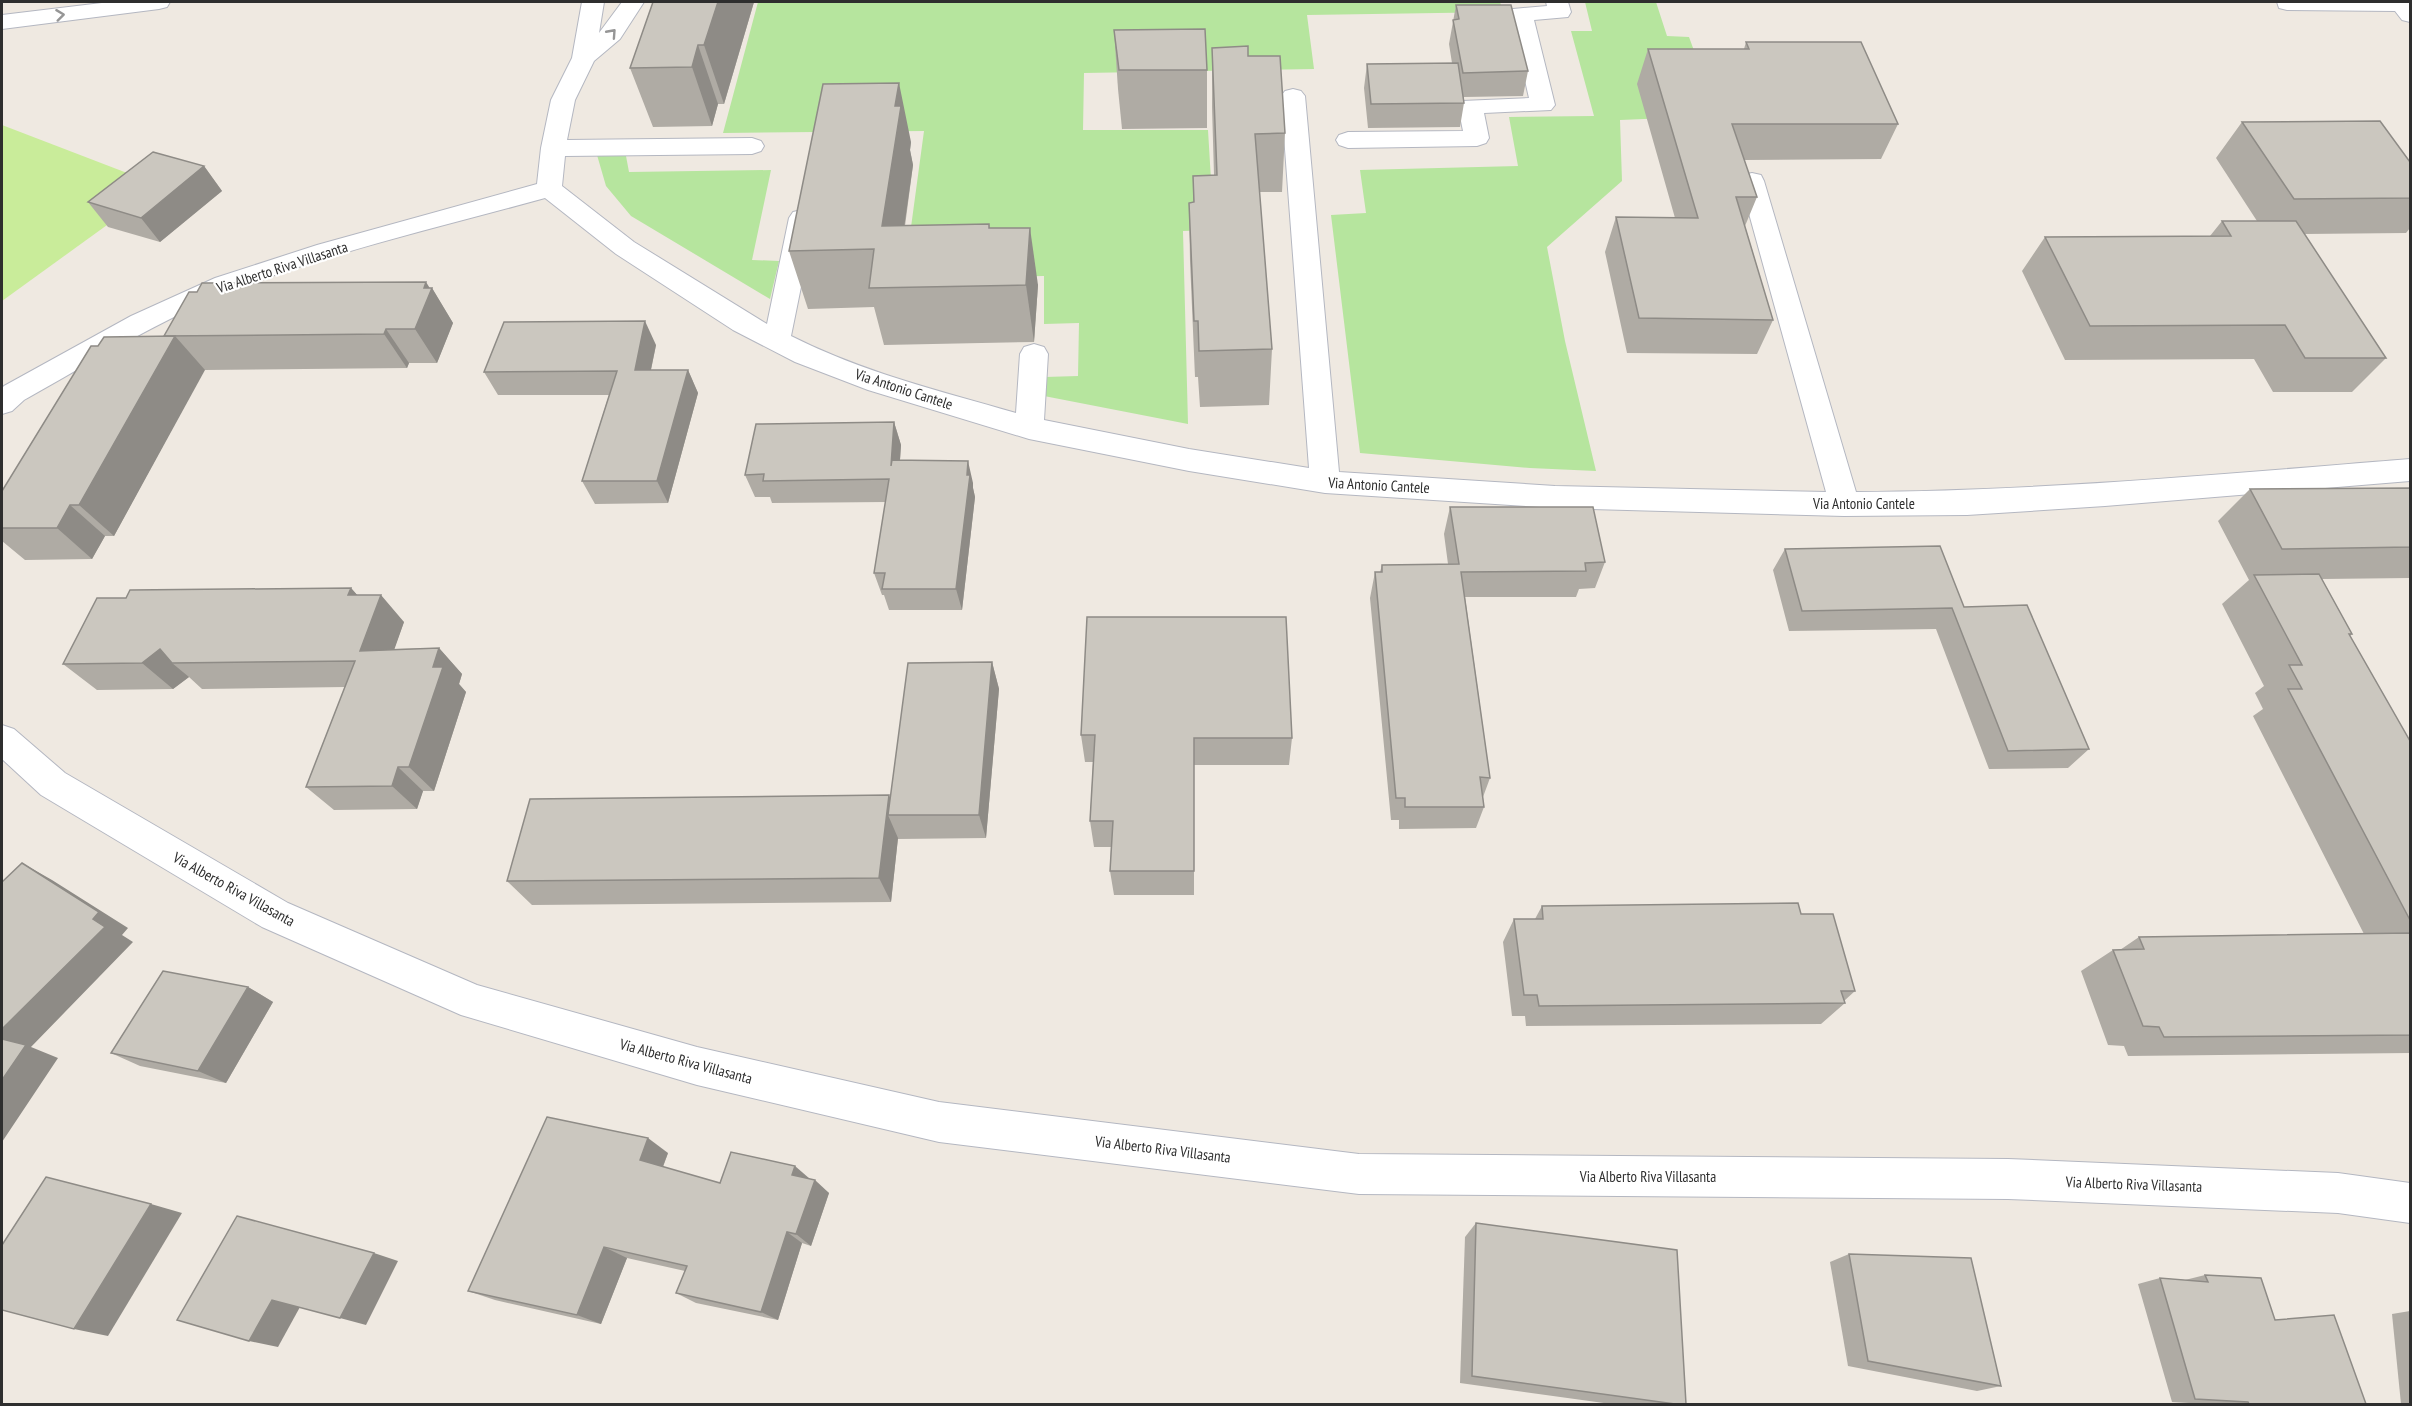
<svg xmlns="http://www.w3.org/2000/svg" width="2412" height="1406" font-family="'PT Sans Narrow',sans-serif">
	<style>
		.green { fill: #b6e59e }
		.pitch { fill: #c9ec9a }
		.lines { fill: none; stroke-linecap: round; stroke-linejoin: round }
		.minor-casing { stroke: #b4b7c1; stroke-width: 2 }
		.tertiary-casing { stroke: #b4b7c1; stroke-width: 2 }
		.minor { fill: #fff; fill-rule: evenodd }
		.tertiary { fill: #fff; fill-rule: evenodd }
		.wall { fill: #afaba4 }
		.shaded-wall { fill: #8e8b86 }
		.building { fill: #cbc7bf; stroke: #8e8b86; stroke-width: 1.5 }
		.oneway { stroke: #969696 }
		.labels { text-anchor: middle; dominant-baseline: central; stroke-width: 4.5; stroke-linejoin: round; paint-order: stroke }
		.street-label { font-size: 15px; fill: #2e2e2e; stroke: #fff }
	</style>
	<rect width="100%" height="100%" fill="#efe9e1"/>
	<g class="green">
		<polygon points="758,2 1500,2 1503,12 1307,15 1314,69 1084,73 1083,130 1208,130 1214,230 1183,231 1188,424 1044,396 1045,377 1078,376 1079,323 1044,324 1044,276 904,279 924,131 723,133"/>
		<polygon points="1585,2 1656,2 1667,36 1689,37 1704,78 1692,117 1620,120 1622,181 1547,247 1565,341 1596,471 1530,468 1360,453 1331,215 1366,213 1360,170 1518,166 1509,117 1594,116 1571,31 1592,31"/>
		<polygon points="597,155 626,156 629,172 771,170 752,260 779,261 770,299 631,216 606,186"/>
	</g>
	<polygon class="pitch" points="2,125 161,186 2,301"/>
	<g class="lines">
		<defs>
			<g id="minor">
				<path d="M582,2H604L599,33L622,2H644L620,39L594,61L575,100L567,140L752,138L761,141L764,146L761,151L752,154L565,156L562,186L634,242L767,324L789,218L793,212L802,210L811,212L815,218L791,336C862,372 940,391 1016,413L1020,354L1024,347L1034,344L1044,347L1048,354L1044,420L1189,449L1309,468L1281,96L1285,91L1293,89L1301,91L1305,96L1339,472L1555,486L1826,492L1740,181L1743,175L1752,173L1761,175L1764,181L1856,492C2041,491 2225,474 2410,459V481L2105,506L1967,515L1844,516L1555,508L1325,493L1189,471L1029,439L868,390L795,362L733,330L616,254L545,198C441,227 334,251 234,290C161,319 92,362 24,400L12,411L2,414V388L4,386L131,316L215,278L317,245L537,184L541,148L551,100L572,58Z"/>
				<polygon points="1546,2 1568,2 1571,12 1568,17 1534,20 1555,105 1551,110 1484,113 1489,138 1486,143 1477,146 1348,148 1339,145 1336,140 1339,135 1348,132 1463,131 1458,106 1462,101 1529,98 1510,14 1513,9 1547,6"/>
				<polygon points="2277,2 2410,2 2410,22 2402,20 2395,11 2287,10 2279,8"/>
				<polygon points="2,725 14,729 65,773 288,903 477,985 697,1047 939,1102 1359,1154 2008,1159 2338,1173 2410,1183 2410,1223 2338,1213 2008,1199 1359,1194 939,1142 697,1085 461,1015 262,927 41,795 2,759"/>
			</g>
			<polygon id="tertiary" points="110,2 170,2 167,7 159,9 2,29 2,15"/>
		</defs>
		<use href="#minor" class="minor-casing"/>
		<use href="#tertiary" class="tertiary-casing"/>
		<use href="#minor" class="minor"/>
		<use href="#tertiary" class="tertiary"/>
	</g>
	<g class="wall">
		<polygon points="653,2 754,2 724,104 718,104 712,126 653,127 630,68"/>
		<polygon points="1456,5 1528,71 1523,96 1464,97 1464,103 1460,127 1368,128 1364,88 1367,64 1452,63 1449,44"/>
		<polygon points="1114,30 1207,70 1207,128 1122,129 1118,89"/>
		<polygon points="1746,42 1898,124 1881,159 1744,160 1757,197 1745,226 1773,320 1757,354 1627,353 1605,252 1616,217 1675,218 1637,84 1648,49 1744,49"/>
		<polygon points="1212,48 1248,56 1285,133 1282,192 1259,192 1272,349 1269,405 1200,407 1198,377 1195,377 1190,261 1189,203 1193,202 1193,176 1214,175 1212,107"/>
		<polygon points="2242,122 2410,162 2410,228 2406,233 2304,234 2386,358 2352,392 2273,392 2254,359 2065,360 2022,271 2045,237 2210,236 2222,221 2257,221 2216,158"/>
		<polygon points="911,142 910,150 913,165 905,226 989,224 990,228 1038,285 1034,342 884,345 874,307 808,309 789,251"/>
		<polygon points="204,166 222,191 160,242 108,227 88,202"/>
		<polygon points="430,288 432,288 453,323 437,363 409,363 407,368 204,370 114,536 105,536 92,559 25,560 2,541 2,491 98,346 164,336"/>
		<polygon points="656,345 651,370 688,370 698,393 668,503 595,504 582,481 609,395 498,395 484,372"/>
		<polygon points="894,422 901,445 900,460 973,483 973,488 975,497 962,610 889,610 884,595 882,595 874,573 886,502 772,503 770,497 755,497 745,475"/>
		<polygon points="2410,488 2410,578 2322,579 2352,634 2350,636 2410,741 2410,1053 2128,1056 2124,1046 2108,1045 2081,971 2113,950 2120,950 2139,937 2364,934 2253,716 2263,709 2255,693 2264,686 2222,604 2249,580 2218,521 2250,489"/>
		<polygon points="1450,507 1605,562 1595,588 1579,589 1576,597 1465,597 1490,778 1483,797 1484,807 1476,828 1399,829 1399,820 1391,820 1370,598 1375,572 1380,572 1382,565 1448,564 1444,534"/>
		<polygon points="1785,549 1964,607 2089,749 2068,768 1989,769 1936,629 1789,631 1773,570"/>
		<polygon points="351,588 357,595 404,622 394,649 439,648 462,674 459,684 466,692 434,791 423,791 417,809 334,810 306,787 345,687 202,689 189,677 173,689 97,690 63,664 126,598"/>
		<polygon points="992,662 999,689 986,838 898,839 898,838 891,902 532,905 507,881 890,799"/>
		<polygon points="1081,735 1292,738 1289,765 1194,765 1194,895 1114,895 1110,871 1111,847 1094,847 1090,821 1093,762 1085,762"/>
		<polygon points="1542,906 1801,914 1855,991 1844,1001 1845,1003 1821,1024 1526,1026 1525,1016 1512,1016 1503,942 1514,919 1535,919"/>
		<polygon points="248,987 273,1002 226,1083 140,1066 111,1053"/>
		<polygon points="668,1153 663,1167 720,1183 810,1179 829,1193 811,1246 802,1243 778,1320 696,1303 676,1293 685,1271 627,1258 601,1324 495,1300 468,1291"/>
		<polygon points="1476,1223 1686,1404 1611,1404 1460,1383 1465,1237"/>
		<polygon points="1849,1254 2001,1386 1977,1391 1848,1366 1830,1262"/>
		<polygon points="2205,1275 2275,1320 2366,1404 2206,1404 2172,1402 2138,1284 2160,1278 2185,1280"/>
		<polygon points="2410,1311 2410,1404 2401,1404 2392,1314"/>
	</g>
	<g class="shaded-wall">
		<polygon points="718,2 754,2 724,104 704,45"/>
		<polygon points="698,45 718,104 712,126 692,67"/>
		<polygon points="899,83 911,142 910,150 913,165 896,284 882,226 895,106"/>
		<polygon points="204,166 222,191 160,242 141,218"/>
		<polygon points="1030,228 1038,285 1034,342 1026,285"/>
		<polygon points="426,282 431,290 432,288 453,323 437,363 415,329 424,288"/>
		<polygon points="645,321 656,345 646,393 635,370"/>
		<polygon points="386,329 409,363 407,368 384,334"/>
		<polygon points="175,336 205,370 114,536 79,505"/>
		<polygon points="688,370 698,393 668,503 657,481"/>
		<polygon points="894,422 901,445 898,488 891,466"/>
		<polygon points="968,461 973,483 973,488 975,497 962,610 956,589"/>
		<polygon points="70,505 105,536 92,559 57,528"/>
		<polygon points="351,588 374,614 381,595 404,622 385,676 360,651 348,595"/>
		<polygon points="439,648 462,674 459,684 466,692 434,791 409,767 433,667"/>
		<polygon points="160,649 172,663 189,677 173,689 142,663"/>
		<polygon points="992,662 999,689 986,838 979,815"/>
		<polygon points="398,767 423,791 417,809 392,786"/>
		<polygon points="889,795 897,815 888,815 898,838 891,902 879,878"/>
		<polygon points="22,863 52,880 128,928 122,935 133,942 31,1047 58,1058 2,1142 2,1029 93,919"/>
		<polygon points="248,987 273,1002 226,1083 198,1071"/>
		<polygon points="648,1138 668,1153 660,1174 640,1160"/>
		<polygon points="795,1166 810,1179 792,1175"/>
		<polygon points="815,1180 829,1193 811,1246 796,1234"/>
		<polygon points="151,1204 182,1213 108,1336 74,1329"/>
		<polygon points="787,1232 802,1243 778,1320 761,1312"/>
		<polygon points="604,1247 627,1258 601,1324 577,1315"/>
		<polygon points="374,1253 398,1261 366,1325 340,1318"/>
		<polygon points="272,1300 300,1307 278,1347 249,1341"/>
	</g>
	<g class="building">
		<polygon points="653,2 718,2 704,45 698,45 692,67 630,68"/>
		<polygon points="1456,5 1511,5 1528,71 1463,73 1453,20 1459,19"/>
		<polygon points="1205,29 1207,70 1119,70 1114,30"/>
		<polygon points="1746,42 1861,42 1898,124 1732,124 1757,197 1736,197 1773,320 1639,318 1616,217 1698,218 1648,49 1749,49"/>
		<polygon points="1248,46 1248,56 1280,56 1285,133 1255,134 1272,349 1199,351 1198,321 1194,321 1189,203 1194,202 1193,176 1217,175 1212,48"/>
		<polygon points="1458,63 1464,103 1371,104 1367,64"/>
		<polygon points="899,83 895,106 901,106 882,226 989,224 989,228 1030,228 1026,285 869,288 874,249 789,251 823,84"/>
		<polygon points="2380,121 2410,162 2410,198 2294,199 2242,122"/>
		<polygon points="153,152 204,166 141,218 88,202"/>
		<polygon points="2222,221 2296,221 2386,358 2305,358 2285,325 2090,326 2045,237 2231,236"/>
		<polygon points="426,282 424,288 432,288 415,329 386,329 384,334 164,336 189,292 197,292 202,283"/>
		<polygon points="645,321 635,370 688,370 657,481 582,481 617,371 484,372 504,322"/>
		<polygon points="175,336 79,505 70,505 57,528 2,528 2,491 91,346 98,346 104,337"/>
		<polygon points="894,422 891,466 892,460 968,461 967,475 970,475 956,589 882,589 885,573 874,573 889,479 763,481 764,474 745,475 756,424"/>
		<polygon points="2410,488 2410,547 2282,549 2250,489"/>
		<polygon points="1450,507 1593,507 1605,562 1585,563 1586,571 1461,572 1490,778 1480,777 1484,807 1405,807 1405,798 1396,798 1375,572 1382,572 1382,565 1459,564"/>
		<polygon points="1940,546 1964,607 2027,605 2089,749 2008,751 1952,608 1802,611 1785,549"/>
		<polygon points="2319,574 2352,634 2349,634 2410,741 2410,920 2288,689 2302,689 2289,665 2302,665 2254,575"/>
		<polygon points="351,588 348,595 381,595 360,651 439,648 433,667 443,667 409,767 398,767 392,786 306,787 355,661 172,663 160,649 142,663 63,664 97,598 126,598 130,590"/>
		<polygon points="1087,617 1286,617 1292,738 1194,738 1194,871 1110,871 1113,821 1090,821 1095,735 1081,735"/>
		<polygon points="992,662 979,815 888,815 908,663"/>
		<polygon points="889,795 879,878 507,881 530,799"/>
		<polygon points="22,863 99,912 93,919 105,927 2,1029 2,882"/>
		<polygon points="1798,903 1801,914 1833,914 1855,991 1841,991 1845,1003 1539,1006 1537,995 1524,995 1514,919 1543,919 1542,906"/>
		<polygon points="2410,933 2410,1035 2164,1037 2159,1027 2143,1026 2113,950 2144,949 2139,937"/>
		<polygon points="163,971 248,987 198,1071 111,1053"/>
		<polygon points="2,1039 26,1045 2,1080"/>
		<polygon points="547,1117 648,1138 640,1160 720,1183 731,1152 795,1166 792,1175 815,1180 796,1234 787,1232 761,1312 676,1293 687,1266 604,1247 577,1315 468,1291"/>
		<polygon points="46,1177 151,1204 74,1329 2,1310 2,1245"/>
		<polygon points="237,1216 374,1253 340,1318 272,1300 249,1341 177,1320"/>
		<polygon points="1476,1223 1677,1250 1686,1404 1675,1404 1472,1376"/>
		<polygon points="1849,1254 1971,1258 2001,1386 1868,1361"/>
		<polygon points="2205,1275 2261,1278 2275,1320 2334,1315 2366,1404 2249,1404 2248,1402 2195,1399 2160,1278 2208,1282"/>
	</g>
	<defs><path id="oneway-chevron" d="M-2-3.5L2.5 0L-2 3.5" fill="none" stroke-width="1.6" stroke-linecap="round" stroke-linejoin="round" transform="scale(1.5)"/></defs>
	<g class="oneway">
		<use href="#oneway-chevron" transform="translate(60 15) rotate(-7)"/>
		<use href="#oneway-chevron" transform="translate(612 33) rotate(-48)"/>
	</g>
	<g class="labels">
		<g class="street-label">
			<text transform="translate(282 267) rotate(-18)">Via Alberto Riva Villasanta</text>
			<text transform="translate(904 389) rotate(18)">Via Antonio Cantele</text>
			<text transform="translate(1379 485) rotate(3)">Via Antonio Cantele</text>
			<text x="1864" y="503">Via Antonio Cantele</text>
			<text transform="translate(234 889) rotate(29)">Via Alberto Riva Villasanta</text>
			<text transform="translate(686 1061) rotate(15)">Via Alberto Riva Villasanta</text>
			<text transform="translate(1163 1149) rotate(7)">Via Alberto Riva Villasanta</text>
			<text x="1648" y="1176">Via Alberto Riva Villasanta</text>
			<text transform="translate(2134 1184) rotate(2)">Via Alberto Riva Villasanta</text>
		</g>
	</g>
	<rect width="2412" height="1406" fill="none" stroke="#2e2e2e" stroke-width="6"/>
</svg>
